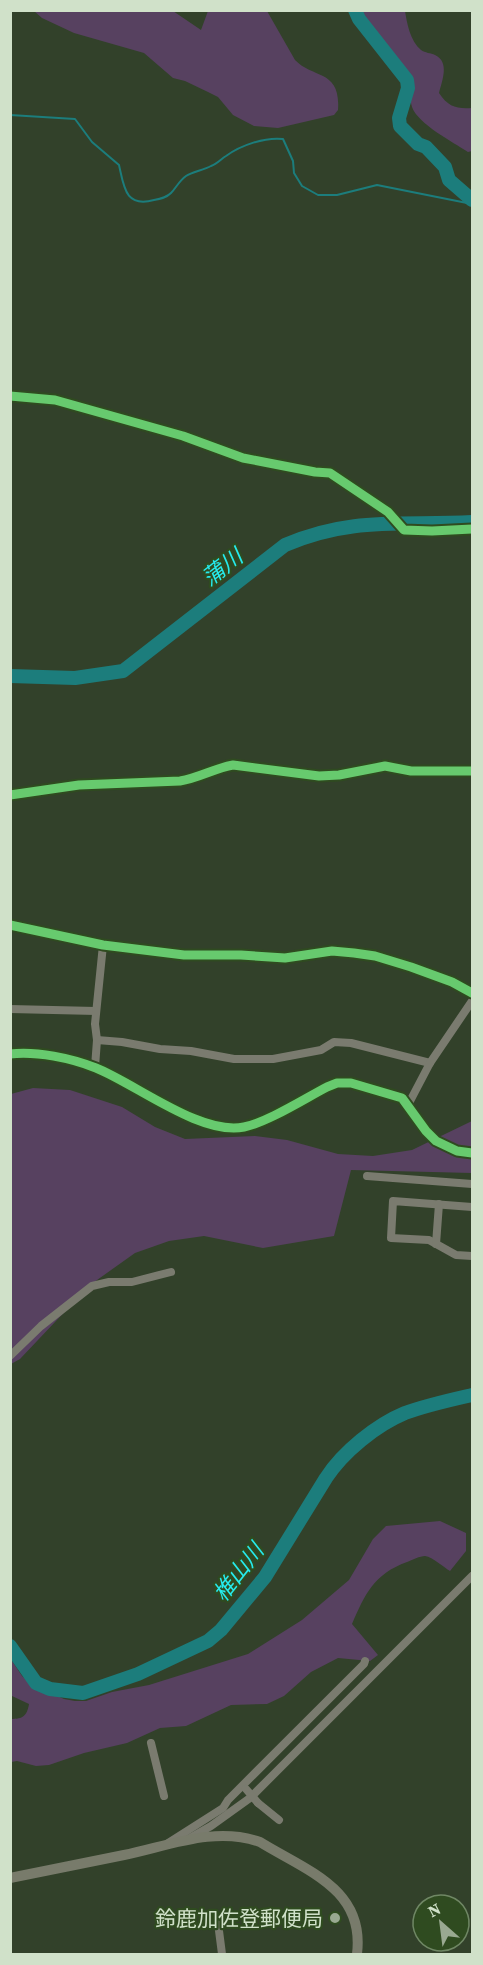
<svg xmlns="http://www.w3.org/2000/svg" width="483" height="1965" font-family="'Source Serif 4','Noto Sans JP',serif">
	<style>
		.green { fill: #574160 }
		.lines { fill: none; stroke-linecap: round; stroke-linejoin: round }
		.stream { stroke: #1c7d7c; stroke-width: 2 }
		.river { stroke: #1c7d7c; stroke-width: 14 }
		.minor { stroke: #7a7b6f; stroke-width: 8 }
		.major { stroke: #787b6b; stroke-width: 10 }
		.minor-bridge { stroke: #7a7b6f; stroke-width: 8 }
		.cycleway-casing { stroke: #2f4b20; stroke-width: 13 }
		.cycleway { stroke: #67ca6e; stroke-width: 9 }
		.poi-dot { fill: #99a991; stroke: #2f4b20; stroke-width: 2 }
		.labels { text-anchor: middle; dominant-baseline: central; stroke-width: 4.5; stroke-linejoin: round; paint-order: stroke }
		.poi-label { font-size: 21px; fill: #d0e1c9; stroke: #2f4b20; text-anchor: end }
		.water-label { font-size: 22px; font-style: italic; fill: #26eaed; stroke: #2f4b20 }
	</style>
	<rect width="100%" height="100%" fill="#32412a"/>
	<g class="green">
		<path d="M34,11H173L201,30L208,11H267L295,60C313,79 341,69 338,110L334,115L278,128L254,126L233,115L218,97L208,92L185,81L173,78L144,53L74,33L42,18Z"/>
		<path d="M359,11H405C407,23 410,41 421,50C425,53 431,53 435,55C450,62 442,81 439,93C448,107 457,109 472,108V151L468,152C453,142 418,124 412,107C409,98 412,88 408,78L372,33Z"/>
		<polygon points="33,1088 70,1090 122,1107 155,1127 185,1139 255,1136 287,1140 338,1154 373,1156 412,1150 472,1121 472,1173 351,1170 334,1236 263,1248 204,1236 169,1241 135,1253 90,1285 20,1359 11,1364 11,1094"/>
		<path d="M440,1521L466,1533V1551L450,1571C443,1567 433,1557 425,1556C420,1556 412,1560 407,1562C374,1574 365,1594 352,1624L378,1655L370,1661L338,1658L311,1672L284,1696L267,1704L231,1705L186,1726L160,1728L127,1743L84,1753L49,1765L36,1766L17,1761L11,1762V1719C23,1719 27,1716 29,1704L12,1696L11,1693L10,1658L22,1676L31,1684L64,1699L75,1701H86L112,1692L149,1685L248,1654L302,1620L349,1580L373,1539L386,1526Z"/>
	</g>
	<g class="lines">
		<path class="stream" d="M10,115L75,119L92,142L119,165C124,187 125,208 154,200C160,199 166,198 171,193C176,188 179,181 186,176C192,172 204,170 211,166C217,164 221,159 226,156C241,145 265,137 283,139L293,161L294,173L302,186L318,195H337L377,185L472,204"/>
		<g class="river">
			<polyline points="355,10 359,19 407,80 408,88 399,118 400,126 418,144 426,147 445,167 449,180 472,200"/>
			<path d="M10,676L75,678L123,671L285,545C352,516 403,526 472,522"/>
			<path d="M10,1646L36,1683L50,1689L83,1693L138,1674L208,1641L221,1630L265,1577L326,1478C343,1452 376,1425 405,1413C427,1405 450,1400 472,1395"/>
		</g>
		<g class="minor">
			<polyline points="10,396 55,400 183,436 243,458 315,472 330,473 388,512 404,530 432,531 472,529"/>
			<path d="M10,795L79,785L180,781C199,778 215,768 233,765L319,776L339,775L385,766L411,771H472"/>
			<polyline points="10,925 103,945 184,955 241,955 285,958 332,951 354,953 375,956 411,967 452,982 472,993"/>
			<polyline points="10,1009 96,1011"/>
			<polyline points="97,1040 122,1042 160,1049 191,1051 234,1059 273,1059 321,1050 334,1042 351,1043 430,1063"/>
			<path d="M10,1054C37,1051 71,1058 96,1068C136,1084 201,1136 244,1127C268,1122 304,1099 327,1087L337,1083H351L402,1098L426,1131L436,1141L457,1151L472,1153"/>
			<polyline points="95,1067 97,1040 95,1024 103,945"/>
			<polyline points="408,1105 430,1063 472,1001"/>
			<polyline points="367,1176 472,1184"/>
			<polyline points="472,1207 393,1201 391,1238 429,1240 456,1255 472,1256"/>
			<polyline points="436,1244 439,1204"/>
			<polyline points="10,1356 41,1326 92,1286 109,1282 132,1282 171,1272"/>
			<polyline points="151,1743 164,1796"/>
			<polyline points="258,1803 279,1820"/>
			<polyline points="190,1838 211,1826 250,1798 472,1576"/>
			<polyline points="168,1843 223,1808 228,1800 364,1664 365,1661"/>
			<polyline points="218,1923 222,1954"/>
		</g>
		<path class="major" d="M10,1878C48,1870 86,1863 124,1855C168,1846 215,1826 260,1842C307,1871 365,1889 357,1954"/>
		<polyline class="minor-bridge" points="246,1789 258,1803"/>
		<defs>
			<g id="cycleway">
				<polyline points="10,396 55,400 183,436 243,458 315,472 330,473 388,512 404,530 432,531 472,529"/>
				<path d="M10,795L79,785L180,781C199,778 215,768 233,765L319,776L339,775L385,766L411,771H472"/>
				<polyline points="10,925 103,945 184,955 241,955 285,958 332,951 354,953 375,956 411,967 452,982 472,993"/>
				<path d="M10,1054C37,1051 71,1058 96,1068C136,1084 201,1136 244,1127C268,1122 304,1099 327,1087L337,1083H351L402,1098L426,1131L436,1141L457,1151L472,1153"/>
			</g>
		</defs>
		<use href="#cycleway" class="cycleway-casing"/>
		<use href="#cycleway" class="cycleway"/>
	</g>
	<circle class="poi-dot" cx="335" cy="1918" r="6"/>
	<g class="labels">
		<g class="poi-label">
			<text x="323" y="1918">鈴鹿加佐登郵便局</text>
		</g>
		<g class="water-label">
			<text transform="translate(222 567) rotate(-38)">蒲川</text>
			<text transform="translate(238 1572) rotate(-52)">椎山川</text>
		</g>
	</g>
	<rect width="483" height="1965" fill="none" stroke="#d0e1c9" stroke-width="24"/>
	<g transform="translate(441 1923) rotate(332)"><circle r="28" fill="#2f4b20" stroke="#6f8764" stroke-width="1.5"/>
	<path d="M0-4.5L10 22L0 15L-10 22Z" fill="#99a991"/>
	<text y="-9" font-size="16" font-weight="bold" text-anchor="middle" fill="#d0e1c9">N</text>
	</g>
</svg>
